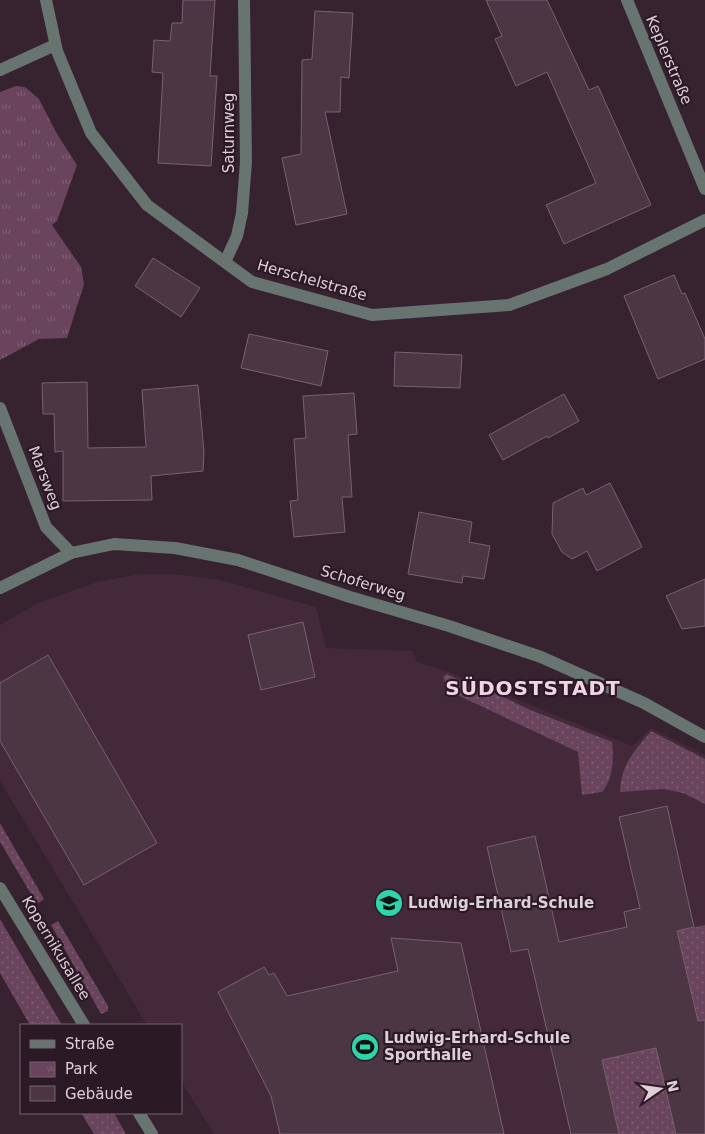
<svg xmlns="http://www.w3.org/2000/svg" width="705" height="1134" font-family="'DejaVu Sans',sans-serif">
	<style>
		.built { fill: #44293b }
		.grass { fill: url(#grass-dots) }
		.park { fill: url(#park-tufts) }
		.building { fill: #4c3644; stroke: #796170 }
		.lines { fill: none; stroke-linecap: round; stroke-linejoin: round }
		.minor { stroke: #67746f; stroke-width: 12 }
		.labels { text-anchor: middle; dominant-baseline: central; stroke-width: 4.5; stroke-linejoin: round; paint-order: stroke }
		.street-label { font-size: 15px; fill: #ded0d9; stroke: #2c1926 }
		.poi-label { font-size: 15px; font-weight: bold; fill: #ded0d9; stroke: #2c1926; text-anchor: start }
		.district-label { font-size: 20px; font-weight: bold; letter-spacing: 1px; fill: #f1d4e6; stroke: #2c1926 }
	</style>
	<defs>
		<pattern id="grass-dots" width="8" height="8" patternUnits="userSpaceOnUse" patternTransform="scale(1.25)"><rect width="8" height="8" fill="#69445c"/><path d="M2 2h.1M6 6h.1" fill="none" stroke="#7e5e73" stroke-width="1.8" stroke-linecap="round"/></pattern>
		<pattern id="park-tufts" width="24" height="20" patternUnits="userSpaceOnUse" patternTransform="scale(1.25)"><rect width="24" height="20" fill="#69445c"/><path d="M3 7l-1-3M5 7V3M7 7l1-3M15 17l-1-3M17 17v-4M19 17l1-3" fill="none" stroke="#7e5e73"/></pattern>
	</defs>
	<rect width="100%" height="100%" fill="#372230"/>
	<polygon class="built" points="139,574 175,574 220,580 316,607 326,648 413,651 417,662 446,671 632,746 651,728 705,755 705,1134 214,1134 181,1081 181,1025 147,1025 0,781 0,625 38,603 97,582"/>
	<g class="grass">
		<path d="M447,674L474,687L497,694L528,709L612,742C614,758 613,780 602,792L582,795L578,752L449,691L443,677Z"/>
		<path d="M651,731L705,759V804L683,793L664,789L620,792C621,764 634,752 651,731Z"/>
		<polygon points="0,823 44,899 37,904 0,842"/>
		<polygon points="0,919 62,1025 30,1025 0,973"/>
		<polygon points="58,921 108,1006 108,1011 101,1014 51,925"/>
		<polygon points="705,925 705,1020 698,1021 677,931"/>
		<polygon points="656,1048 676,1134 619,1134 602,1060"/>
		<polygon points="81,1113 114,1113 126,1134 94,1134"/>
	</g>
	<polygon class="park" points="16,86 25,87 39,99 57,134 77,165 57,221 52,225 81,267 84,284 67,338 39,339 0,360 0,92"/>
	<g class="building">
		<polygon points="183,0 215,0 210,76 217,76 211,166 158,163 163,73 152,72 154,40 170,41 172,23 182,23"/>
		<polygon points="486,0 547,0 589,90 598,86 651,205 564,244 546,205 596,183 547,72 516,86 495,39 502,36"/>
		<polygon points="315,11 353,13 349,78 341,77 340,112 325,112 347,214 296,225 282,158 301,154 302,60 312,59"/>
		<polygon points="153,258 200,288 181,317 135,286"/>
		<polygon points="674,275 682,294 685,293 705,339 705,359 658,379 624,296"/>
		<polygon points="249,334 328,351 321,386 241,368"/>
		<polygon points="395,352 462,355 460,388 394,386"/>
		<polygon points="87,382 88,448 146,447 142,390 198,385 204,452 203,471 151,476 152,500 63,501 63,451 55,452 54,414 43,414 42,383"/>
		<polygon points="354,393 357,434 348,435 352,497 342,497 345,532 294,537 290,501 298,500 294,439 306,438 303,396"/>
		<polygon points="564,394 579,421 548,438 547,436 503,460 489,435"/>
		<polygon points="610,483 642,547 597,571 587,551 572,559 562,552 552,534 553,503 583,488 586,495"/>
		<polygon points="419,512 472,522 469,542 490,546 484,579 463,576 462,583 408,574"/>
		<polygon points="705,579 705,626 682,629 666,596"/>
		<polygon points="303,622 315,677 261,690 248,635"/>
		<polygon points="48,655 157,843 84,885 0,741 0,683"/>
		<polygon points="667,806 694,927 677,931 698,1021 705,1020 705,1134 676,1134 656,1048 602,1060 619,1134 571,1134 528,949 511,952 487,847 535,836 559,942 627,927 624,912 640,908 619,817"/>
		<polygon points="391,938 461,943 504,1134 280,1134 271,1096 218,992 264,967 269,975 274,973 287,996 398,971"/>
	</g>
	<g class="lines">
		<g class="minor">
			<polyline points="46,0 57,51 91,133 147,205 252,282 372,315 509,305 607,269 705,220"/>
			<polyline points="627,0 705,189"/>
			<polyline points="0,70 55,45"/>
			<polyline points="225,262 237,236 242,213 246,162 244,0"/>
			<polyline points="0,408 46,527 71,553"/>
			<polyline points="0,588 71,553 114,544 175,548 238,560 350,597 449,626 541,657 644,703 705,737"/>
			<polyline points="0,888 84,1025"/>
			<polyline points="139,1113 152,1134"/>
		</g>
	</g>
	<defs>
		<symbol id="school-disc" viewBox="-11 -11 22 22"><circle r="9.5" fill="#2ed4aa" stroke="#2c1926"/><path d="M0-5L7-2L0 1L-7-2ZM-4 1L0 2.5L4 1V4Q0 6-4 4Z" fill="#111"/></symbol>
		<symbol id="stadium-disc" viewBox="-11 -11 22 22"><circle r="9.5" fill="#2ed4aa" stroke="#2c1926"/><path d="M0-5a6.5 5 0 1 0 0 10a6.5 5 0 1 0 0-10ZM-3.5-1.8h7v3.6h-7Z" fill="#111"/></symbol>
	</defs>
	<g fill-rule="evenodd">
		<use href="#school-disc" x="373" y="887" width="32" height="32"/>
		<use href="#stadium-disc" x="349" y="1031" width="32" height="32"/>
	</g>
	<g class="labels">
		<g class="street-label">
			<text transform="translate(669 60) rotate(67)">Keplerstraße</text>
			<text transform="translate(229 133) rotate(-90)">Saturnweg</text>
			<text transform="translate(312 280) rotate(16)">Herschelstraße</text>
			<text transform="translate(45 478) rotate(69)">Marsweg</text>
			<text transform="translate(363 583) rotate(17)">Schoferweg</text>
			<text transform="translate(56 948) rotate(59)">Kopernikusallee</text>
		</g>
		<g class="poi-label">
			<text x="408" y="903">Ludwig-Erhard-Schule</text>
			<text x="384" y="1038">Ludwig-Erhard-Schule<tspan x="384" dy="17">Sporthalle</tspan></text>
		</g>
		<g class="district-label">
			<text x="533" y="688">SÜDOSTSTADT</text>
		</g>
	</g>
	<rect x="20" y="1024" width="162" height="90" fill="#2c1926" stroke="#73626e"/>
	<rect x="30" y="1040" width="25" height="8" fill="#67746f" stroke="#73626e"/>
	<text x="65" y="1049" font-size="15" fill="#ded0d9">Straße</text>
	<rect x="30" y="1062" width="25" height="15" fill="url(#park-tufts)" stroke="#73626e"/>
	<text x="65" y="1074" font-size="15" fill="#ded0d9">Park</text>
	<rect x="30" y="1086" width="25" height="15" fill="#4c3644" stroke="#73626e"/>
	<text x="65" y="1099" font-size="15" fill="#ded0d9">Gebäude</text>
	<g transform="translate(660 1089) rotate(77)" stroke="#2c1926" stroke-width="4" paint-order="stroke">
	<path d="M0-4L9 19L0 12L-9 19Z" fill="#ded0d9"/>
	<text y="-8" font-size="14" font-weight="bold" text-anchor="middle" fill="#ded0d9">N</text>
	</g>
</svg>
